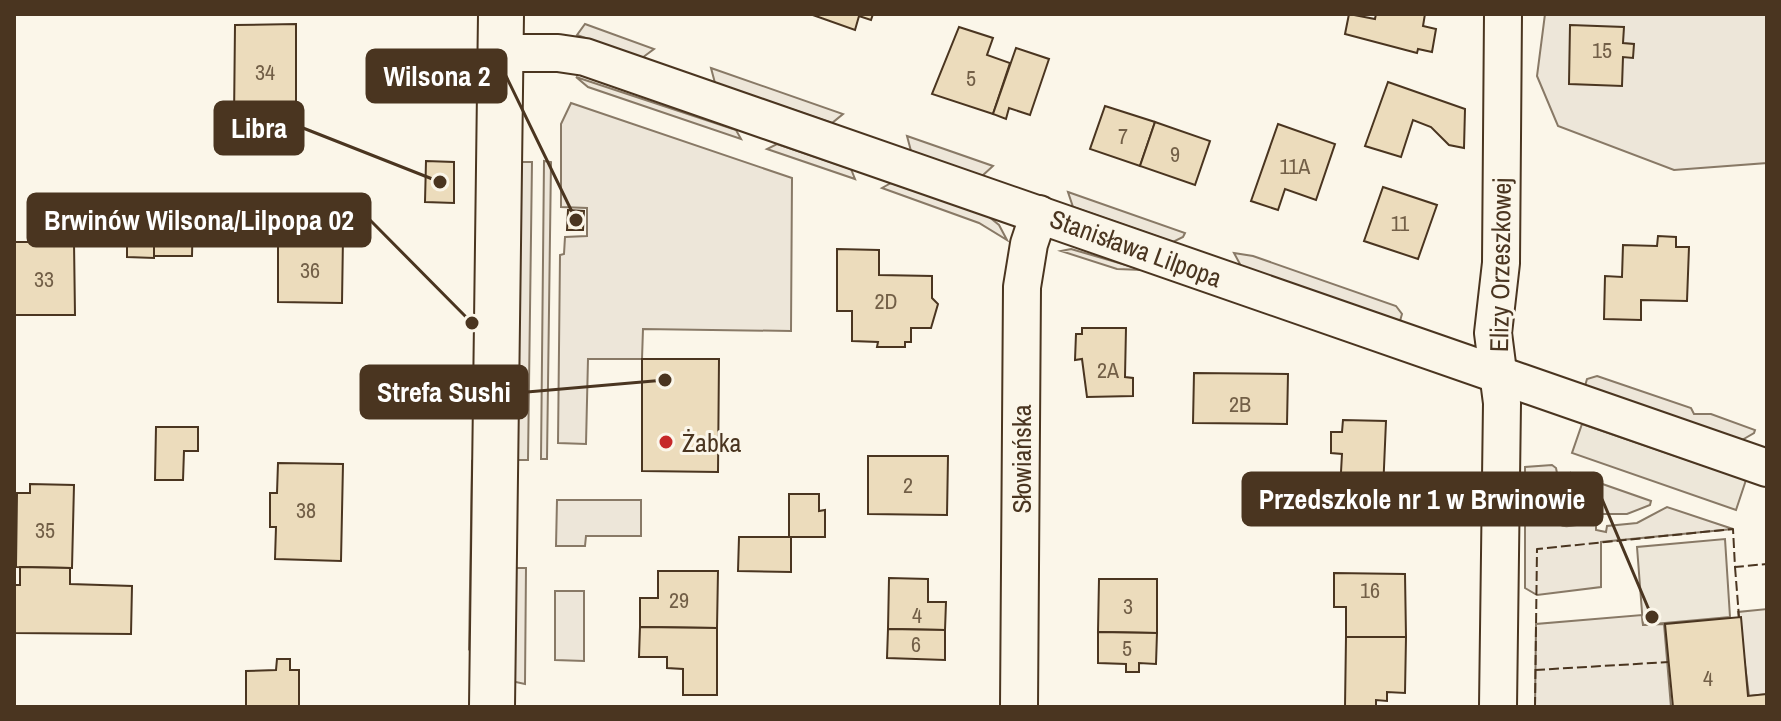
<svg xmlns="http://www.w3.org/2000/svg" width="1781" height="721" font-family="'Archivo Narrow',sans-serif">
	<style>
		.green { fill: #ede6d9; stroke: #887966; stroke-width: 2 }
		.parking { fill: #ede7d9; stroke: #887966; stroke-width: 2 }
		.building { fill: #ecdcbc; stroke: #4a3520; stroke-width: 2 }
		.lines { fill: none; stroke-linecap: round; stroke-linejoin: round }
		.minor-casing { stroke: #4a3520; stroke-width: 40 }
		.tertiary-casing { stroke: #4a3520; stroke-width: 48 }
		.minor { stroke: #fbf6e9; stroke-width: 36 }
		.tertiary { stroke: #fbf6e9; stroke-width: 44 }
		.fence { stroke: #4a3520; stroke-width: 2; stroke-dasharray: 10 4; stroke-linecap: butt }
		.poi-dot { fill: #c62828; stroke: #fbf6e9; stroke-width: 3 }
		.labels { text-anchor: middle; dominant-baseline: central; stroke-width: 6; stroke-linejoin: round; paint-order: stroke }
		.number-label { font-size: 22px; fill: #725f47 }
		.street-label { font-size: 26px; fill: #4a3520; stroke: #fbf6e9 }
		.poi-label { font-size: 26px; fill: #4a3520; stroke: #fbf6e9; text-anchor: start }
		.leader { fill: none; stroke: #4a3520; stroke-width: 3 }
		.callout-dot { fill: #4a3520; stroke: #fbf6e9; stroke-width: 3 }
		.callout { fill: #4a3520; stroke: #4a3520; stroke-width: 3 }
		.callout-label { font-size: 28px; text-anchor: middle; font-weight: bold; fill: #fff }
	</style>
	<rect width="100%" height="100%" fill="#fbf6e9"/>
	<g class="green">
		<polygon points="1545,14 1767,14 1767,163 1674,170 1558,126 1537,76"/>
		<polygon points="585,24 654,49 642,58 577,35"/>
		<polygon points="711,68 843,114 832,123 715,83"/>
		<polygon points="576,77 736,130 741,139 588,87"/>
		<polygon points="571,103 792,178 791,331 643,329 642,359 588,359 586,444 558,443 560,255 564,254 565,237 587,236 587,208 561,207 561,124"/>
		<polygon points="907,136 993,166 982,176 911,151"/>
		<polygon points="777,144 851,169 855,179 767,149"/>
		<polygon points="544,161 551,162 547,459 541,459"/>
		<polygon points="517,162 532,162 528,460 516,460"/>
		<polygon points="891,183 988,216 999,225 1007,240 979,223 882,188"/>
		<polygon points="1068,192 1185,233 1183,237 1173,242 1073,207"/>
		<polygon points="1071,249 1143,270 1117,269 1061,251"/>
		<polygon points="1234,253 1253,256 1396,306 1402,314 1400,321 1241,266"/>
		<polygon points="1597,376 1691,408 1694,414 1711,414 1755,430 1754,433 1742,440 1585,386 1587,379"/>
		<polygon points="472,462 476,467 474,646 469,649"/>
		<path d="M1552,465L1556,468L1558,478H1553V489L1559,491L1550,515C1563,537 1578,519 1596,525V530L1606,532L1607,526L1637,523L1667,507L1733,529L1601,542V587L1537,595L1525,588V467Z"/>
		<polygon points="1571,473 1651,501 1650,505 1627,514 1601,514 1586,509 1570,495"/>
		<polygon points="557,500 641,500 641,536 586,536 585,546 556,546"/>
		<polygon points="516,568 526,568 525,684 511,681 512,573"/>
		<polygon points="555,591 584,591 584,661 555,660"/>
		<polygon points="1767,609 1767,694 1749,696 1738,612"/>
		<polygon points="1642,615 1643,625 1664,624 1671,707 1535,707 1536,624"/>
	</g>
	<g class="parking">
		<polygon points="1582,424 1746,480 1736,510 1572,453"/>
		<polygon points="1725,539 1730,617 1643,625 1637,547"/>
	</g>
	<g class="building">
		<polygon points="810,14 873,14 871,20 859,16 855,30"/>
		<polygon points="1349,14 1375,19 1376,14 1425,14 1423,26 1436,29 1432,52 1418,49 1417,53 1345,34"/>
		<polygon points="296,24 296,120 234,120 235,25"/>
		<polygon points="1570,25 1624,27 1623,43 1634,44 1633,58 1623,57 1622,86 1569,84"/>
		<polygon points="959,27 993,38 987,55 1010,63 993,114 932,94"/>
		<polygon points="1016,48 1049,59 1030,115 1009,108 1006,119 993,114"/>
		<polygon points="1388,82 1465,109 1464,148 1449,145 1431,127 1413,120 1401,157 1365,146"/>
		<polygon points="1105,106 1155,122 1140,166 1090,149"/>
		<polygon points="1155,122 1210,141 1195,185 1140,166"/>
		<polygon points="1278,124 1335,144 1316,200 1285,189 1278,210 1251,201"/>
		<polygon points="426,161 454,162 454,203 425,202"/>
		<polygon points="1383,187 1437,205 1418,259 1364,241"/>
		<polygon points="115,210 154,210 154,258 127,257 127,236 115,236"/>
		<polygon points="154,210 193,211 192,256 154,256"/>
		<polygon points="568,210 584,211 583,230 567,230"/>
		<polygon points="278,236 343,237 342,303 278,302"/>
		<polygon points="1658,236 1676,237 1676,247 1689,247 1687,301 1641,300 1641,320 1604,319 1605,276 1622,277 1623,245 1657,246"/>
		<polygon points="14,242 74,242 75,315 14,315"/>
		<polygon points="837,249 879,250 879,275 932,276 932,298 938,304 931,328 911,328 911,342 905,342 905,347 877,347 878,342 852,341 852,311 837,311"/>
		<polygon points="1082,328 1126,328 1125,377 1133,378 1133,396 1087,397 1082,359 1075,360 1076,334 1082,334"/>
		<polygon points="642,359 719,359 718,472 642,471"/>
		<polygon points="1194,373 1288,374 1287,424 1193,423"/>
		<polygon points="1343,420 1386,421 1383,491 1340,490 1342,454 1331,453 1331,432 1342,432"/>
		<polygon points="156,427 198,427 198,451 184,451 183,480 155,480"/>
		<polygon points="868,456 948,456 947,515 868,514"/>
		<polygon points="278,463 343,464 341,561 275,559 276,527 270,527 270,493 277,493"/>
		<polygon points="30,484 74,485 72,568 16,567 17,493 30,493"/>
		<polygon points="789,494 819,494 819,511 825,510 825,537 789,537"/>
		<polygon points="739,537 791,537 791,572 738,571"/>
		<polygon points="20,567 70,568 70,584 132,586 131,634 14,633 14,585 20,585"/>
		<polygon points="658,571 718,571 717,628 640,627 640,598 658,598"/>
		<polygon points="1334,573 1405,574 1406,637 1346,637 1346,607 1334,607"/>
		<polygon points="889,578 928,579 928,602 946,602 945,630 888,629"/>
		<polygon points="1099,579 1157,579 1157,633 1098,632"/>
		<polygon points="1741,617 1748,696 1767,694 1767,707 1673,707 1665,624"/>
		<polygon points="640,627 717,628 717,695 683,695 683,669 667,668 667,657 639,657"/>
		<polygon points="888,629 945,630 945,660 887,658"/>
		<polygon points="1098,632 1157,633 1156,664 1139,663 1139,672 1126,672 1126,664 1098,663"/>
		<polygon points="1346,637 1406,637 1405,693 1387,692 1387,701 1376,700 1376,707 1345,707"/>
		<polygon points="277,659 290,659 290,670 299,670 299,707 246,707 246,671 276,670"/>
		<rect x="1209" y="706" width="78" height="1"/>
	</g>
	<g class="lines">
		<defs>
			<g id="minor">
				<polyline points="500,53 558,53 585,57 1767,468"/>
				<polyline points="1019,707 1022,287 1029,244 1039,214"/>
				<polyline points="1498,707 1502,403 1493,333 1501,263 1503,14"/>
			</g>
			<polyline id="tertiary" points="492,707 501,14"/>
		</defs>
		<use href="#minor" class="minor-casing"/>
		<use href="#tertiary" class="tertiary-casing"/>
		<use href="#minor" class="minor"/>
		<use href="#tertiary" class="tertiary"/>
		<g class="fence">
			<polyline points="1735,567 1739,617"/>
			<polyline points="1535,670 1669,662"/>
			<polyline points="1535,707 1537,549 1733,529 1735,567 1767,564"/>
		</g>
	</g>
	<circle class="poi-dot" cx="666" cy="442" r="8"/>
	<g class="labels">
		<g class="number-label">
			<text x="1602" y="50">15</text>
			<text x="265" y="72">34</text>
			<text x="971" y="78">5</text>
			<text x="1123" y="136">7</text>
			<text x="1175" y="154">9</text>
			<text x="1295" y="166">11A</text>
			<text x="1400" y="223">11</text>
			<text x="310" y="270">36</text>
			<text x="44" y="279">33</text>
			<text x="886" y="301">2D</text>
			<text x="1108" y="370">2A</text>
			<text x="1240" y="404">2B</text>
			<text x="908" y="485">2</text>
			<text x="306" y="510">38</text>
			<text x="45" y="530">35</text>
			<text x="1370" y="590">16</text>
			<text x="679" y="600">29</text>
			<text x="1128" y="606">3</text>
			<text x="917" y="615">4</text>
			<text x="916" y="644">6</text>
			<text x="1127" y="648">5</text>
			<text x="1708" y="678">4</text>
		</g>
		<g class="street-label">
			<text transform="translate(1136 248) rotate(20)">Stanisława Lilpopa</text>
			<text transform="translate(1500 265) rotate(-89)">Elizy Orzeszkowej</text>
			<text transform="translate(1021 459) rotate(-90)">Słowiańska</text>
		</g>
		<g class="poi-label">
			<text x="682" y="442">Żabka</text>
		</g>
	</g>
	<path class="leader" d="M576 220L506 76M440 182L303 128M472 323L370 220M665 380L527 392M1652 617L1602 499"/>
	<g class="callout-dot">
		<circle cx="576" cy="220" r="8"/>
		<circle cx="440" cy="182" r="8"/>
		<circle cx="472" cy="323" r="8"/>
		<circle cx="665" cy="380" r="8"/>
		<circle cx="1652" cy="617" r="8"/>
	</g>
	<g class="callout">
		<rect x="367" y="50" width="139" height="52" rx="8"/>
		<rect x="215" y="102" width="88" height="52" rx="8"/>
		<rect x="28" y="194" width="342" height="52" rx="8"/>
		<rect x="361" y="366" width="166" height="52" rx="8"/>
		<rect x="1243" y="473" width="359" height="52" rx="8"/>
	</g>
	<g class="callout-label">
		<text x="437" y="86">Wilsona 2</text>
		<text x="259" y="138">Libra</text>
		<text x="199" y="230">Brwinów Wilsona/Lilpopa 02</text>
		<text x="444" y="402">Strefa Sushi</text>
		<text x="1422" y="509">Przedszkole nr 1 w Brwinowie</text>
	</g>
	<rect width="1781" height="721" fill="none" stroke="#4a3520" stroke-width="32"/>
</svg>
